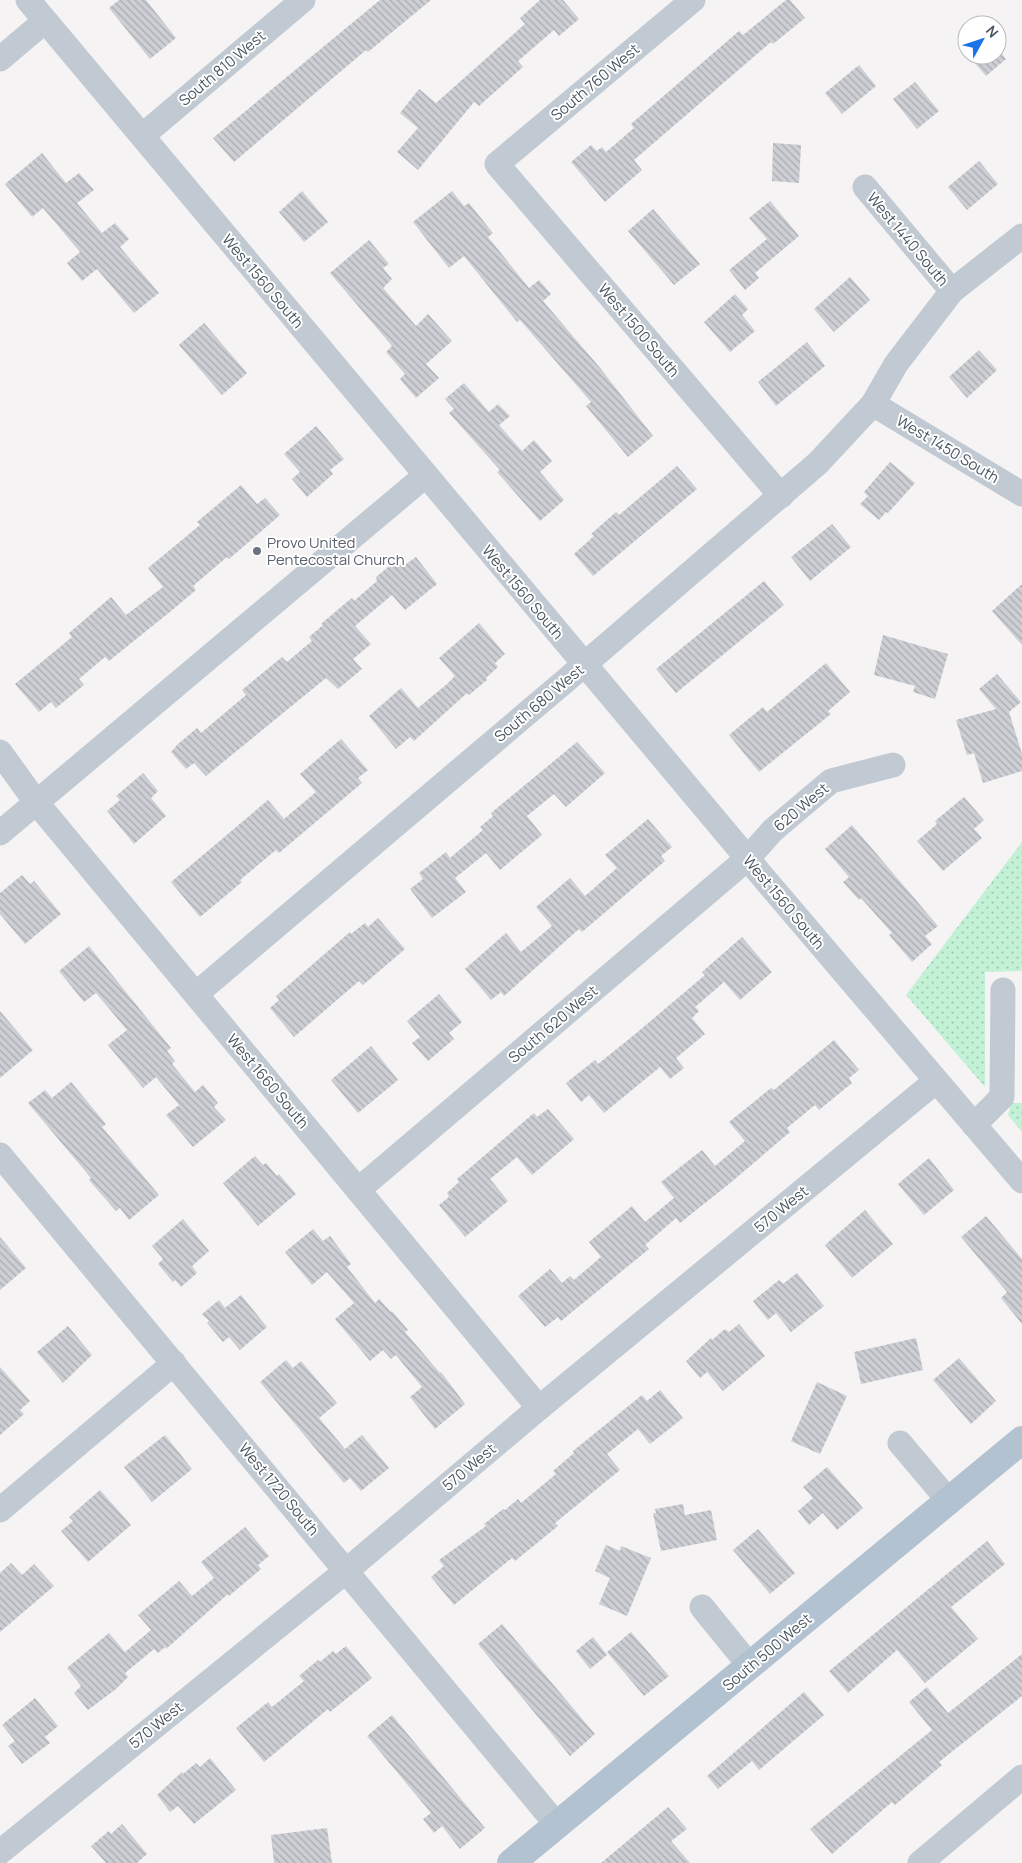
<svg xmlns="http://www.w3.org/2000/svg" width="1022" height="1863" font-family="Manrope,sans-serif">
	<style>
		.grass { fill: url(#grass-dots) }
		.building { fill: url(#building-back-hatch) }
		.lines { fill: none; stroke-linecap: round; stroke-linejoin: round }
		.minor { stroke: #c1cad2; stroke-width: 25 }
		.major { stroke: #b3c2d1; stroke-width: 28 }
		.worship-dot { fill: #6b7280; stroke: #fff; stroke-width: 2 }
		.labels { text-anchor: middle; dominant-baseline: central; stroke-width: 4; stroke-linejoin: round; paint-order: stroke }
		.street-label { font-size: 15px; fill: #4a5661; stroke: #fff }
		.worship-label { font-size: 15px; fill: #5b616d; stroke: #fff; text-anchor: start }
	</style>
	<defs>
		<pattern id="grass-dots" width="8" height="8" patternUnits="userSpaceOnUse" patternTransform="scale(1.25)"><rect width="8" height="8" fill="#c3f1d5"/><path d="M2 2h.1M6 6h.1" fill="none" stroke="#a0c6b0" stroke-width="1.8" stroke-linecap="round"/></pattern>
		<pattern id="building-back-hatch" width="6" height="6" patternUnits="userSpaceOnUse" patternTransform="scale(1.25)"><rect width="6" height="6" fill="#cdcfd5"/><path d="M-1 5l2 2M0 0l6 6M5-1l2 2" fill="none" stroke="#a8abb0"/></pattern>
	</defs>
	<rect width="100%" height="100%" fill="#f5f3f3"/>
	<g class="grass">
		<polygon points="1022,842 1022,971 985,972 985,1087 906,995"/>
		<polygon points="1011,1103 1022,1103 1022,1132 1008,1115"/>
	</g>
	<g class="building">
		<polygon points="119,0 146,0 176,38 150,59 109,8"/>
		<polygon points="380,0 431,0 368,52 366,50 234,162 213,138"/>
		<polygon points="540,0 563,0 579,19 559,36 554,30 518,61 523,67 479,106 474,102 418,170 397,152 418,128 400,113 419,89 436,103 525,24 520,18"/>
		<polygon points="786,0 790,0 805,18 773,44 771,42 634,160 642,170 605,202 571,162 591,145 597,151 602,147 606,152 634,128 631,124 739,31 743,35"/>
		<polygon points="997,48 1006,59 986,76 968,55 997,55"/>
		<polygon points="859,65 876,86 842,114 825,93"/>
		<polygon points="915,82 939,111 917,129 893,99"/>
		<polygon points="773,143 801,145 799,183 772,181"/>
		<polygon points="42,153 66,183 79,173 94,190 77,203 102,233 115,223 129,239 120,247 159,293 134,313 97,269 82,281 67,263 80,252 43,208 32,217 5,184"/>
		<polygon points="979,161 998,184 967,210 948,187"/>
		<polygon points="302,191 328,222 304,242 279,212"/>
		<polygon points="452,191 464,206 469,203 493,233 488,237 529,288 539,280 551,294 543,301 601,369 653,436 628,457 586,406 591,402 520,320 517,322 464,256 449,268 413,222"/>
		<polygon points="770,201 799,236 755,273 759,278 745,290 729,270 767,239 749,218"/>
		<polygon points="653,209 700,264 674,285 628,231"/>
		<polygon points="369,240 389,264 383,268 392,279 383,288 416,326 428,314 452,341 426,364 439,378 416,398 400,379 405,374 386,352 392,346 330,273"/>
		<polygon points="850,277 870,300 834,332 814,309"/>
		<polygon points="735,294 748,309 742,315 755,331 730,352 704,322"/>
		<polygon points="204,323 247,373 222,395 179,345"/>
		<polygon points="807,342 825,366 776,406 758,382"/>
		<polygon points="979,350 997,370 967,398 949,377"/>
		<polygon points="464,383 489,412 498,404 510,416 499,425 522,451 534,440 552,461 540,472 564,500 540,521 497,472 500,470 449,413 454,409 445,399"/>
		<polygon points="316,426 344,459 330,470 333,474 307,497 292,479 300,472 284,454"/>
		<polygon points="890,462 915,483 888,513 886,512 879,520 860,504 868,496 864,492"/>
		<polygon points="677,466 697,489 593,576 574,554 594,536 591,534 616,512 619,515"/>
		<polygon points="241,485 257,504 265,498 280,515 229,559 227,557 193,586 196,590 171,611 109,661 105,657 79,679 84,685 56,708 51,702 39,712 15,684 72,637 69,633 111,597 126,615 163,587 148,568 200,525 197,522"/>
		<polygon points="832,524 851,547 810,581 791,557"/>
		<polygon points="416,557 437,584 405,610 392,595 355,626 371,644 353,659 362,669 338,689 326,678 206,776 194,763 186,769 171,752 178,744 197,728 201,733 246,695 242,690 282,657 287,662 312,641 309,637 323,625 321,624 348,601 352,598 354,601 377,581 376,577 397,560 402,567"/>
		<polygon points="764,581 784,605 676,693 656,669"/>
		<polygon points="1022,584 1022,645 992,611"/>
		<polygon points="479,623 505,654 495,663 498,667 486,678 487,680 469,695 467,693 414,741 410,737 396,749 369,716 401,688 418,708 447,684 455,676 439,658"/>
		<polygon points="883,635 948,654 935,699 913,692 915,686 874,675"/>
		<polygon points="826,663 850,692 828,711 831,714 759,772 729,735 763,707 767,712"/>
		<polygon points="997,674 1021,702 1009,712 1022,754 1022,771 983,783 974,753 967,755 956,720 996,709 979,689"/>
		<polygon points="341,739 368,770 358,778 362,783 279,853 276,850 240,880 242,882 200,917 171,882 268,800 284,819 316,792 300,774"/>
		<polygon points="577,742 605,773 566,807 554,794 527,816 542,835 500,870 486,853 455,878 466,892 432,918 410,889 423,879 419,873 446,852 450,858 483,830 480,827 493,816 491,813"/>
		<polygon points="143,773 158,791 151,798 166,816 134,844 107,811 120,800 116,796"/>
		<polygon points="964,797 984,820 974,829 982,838 943,871 917,841 937,824 935,821"/>
		<polygon points="648,819 672,847 661,856 665,861 582,932 579,929 504,996 501,992 491,1000 465,969 506,933 521,952 552,926 536,907 570,878 585,896 617,868 605,855"/>
		<polygon points="852,825 938,926 925,936 932,944 912,962 889,935 892,933 861,898 859,900 843,882 849,877 825,849"/>
		<polygon points="22,875 30,884 34,881 61,914 25,944 0,914 0,893"/>
		<polygon points="378,918 405,949 363,985 359,981 294,1037 270,1008 279,1000 276,996 350,932 351,934 365,923 368,927"/>
		<polygon points="742,937 772,972 740,1000 724,982 695,1007 699,1011 692,1018 705,1034 676,1058 684,1068 670,1079 660,1067 604,1113 589,1095 581,1102 566,1083 595,1060 598,1064 634,1035 705,975 702,972"/>
		<polygon points="89,946 171,1048 167,1051 175,1061 172,1064 195,1092 203,1085 218,1103 214,1107 226,1120 193,1147 166,1115 179,1105 156,1077 143,1088 108,1045 127,1030 96,993 84,1002 59,971"/>
		<polygon points="439,994 462,1022 449,1033 454,1039 428,1061 412,1043 420,1037 407,1021"/>
		<polygon points="0,1011 33,1050 0,1078"/>
		<polygon points="834,1040 859,1070 849,1078 852,1083 819,1110 815,1105 787,1128 790,1132 729,1184 680,1223 676,1218 645,1245 649,1249 561,1321 558,1317 545,1327 518,1296 550,1269 562,1283 570,1276 574,1280 601,1257 589,1242 632,1206 645,1222 674,1198 661,1182 702,1150 715,1166 745,1141 729,1122 771,1088 774,1090"/>
		<polygon points="371,1046 398,1080 358,1113 331,1080"/>
		<polygon points="71,1082 106,1124 102,1127 159,1195 129,1220 120,1208 116,1211 89,1180 91,1178 28,1103 45,1090 52,1098"/>
		<polygon points="548,1109 574,1139 532,1175 517,1157 490,1179 508,1201 465,1237 439,1205 449,1197 447,1193 459,1182 457,1179 534,1113 537,1117"/>
		<polygon points="255,1156 263,1165 266,1163 277,1176 279,1174 296,1194 258,1226 223,1183"/>
		<polygon points="929,1158 954,1190 924,1215 898,1184"/>
		<polygon points="865,1210 893,1244 852,1278 825,1245"/>
		<polygon points="986,1216 1022,1259 1022,1324 1001,1298 1007,1292 961,1237"/>
		<polygon points="183,1219 209,1251 192,1266 197,1273 181,1287 175,1280 173,1282 158,1264 163,1259 152,1246"/>
		<polygon points="313,1229 323,1241 330,1236 351,1264 347,1267 375,1303 379,1299 391,1312 392,1311 408,1330 405,1332 440,1373 441,1372 465,1404 435,1429 410,1397 422,1387 396,1355 391,1359 383,1350 370,1361 335,1319 354,1303 327,1272 312,1285 285,1252"/>
		<polygon points="0,1237 26,1268 0,1290"/>
		<polygon points="797,1273 824,1306 791,1332 776,1313 768,1320 753,1301 779,1280 783,1284"/>
		<polygon points="241,1295 267,1327 240,1350 229,1337 223,1342 207,1323 209,1321 202,1314 219,1300 225,1308"/>
		<polygon points="739,1324 765,1356 723,1391 707,1372 700,1378 686,1361 711,1338 712,1340 725,1329 729,1332"/>
		<polygon points="68,1326 92,1355 63,1383 37,1352"/>
		<polygon points="916,1338 923,1370 861,1384 854,1352"/>
		<polygon points="959,1358 996,1401 971,1424 933,1380"/>
		<polygon points="286,1360 293,1368 301,1361 337,1403 319,1418 345,1449 362,1435 389,1468 361,1491 350,1478 344,1483 260,1382"/>
		<polygon points="0,1367 30,1401 20,1410 24,1414 0,1435"/>
		<polygon points="817,1382 847,1396 820,1454 791,1441"/>
		<polygon points="660,1390 683,1418 650,1444 638,1429 607,1454 620,1470 555,1523 558,1526 515,1561 512,1558 454,1605 431,1577 444,1566 439,1560 486,1526 484,1524 503,1509 505,1510 518,1499 521,1503 556,1474 553,1471 574,1453 573,1451 642,1395 647,1401"/>
		<polygon points="165,1435 192,1469 152,1502 124,1467"/>
		<polygon points="827,1467 863,1508 837,1530 823,1513 809,1525 798,1511 813,1498 803,1487"/>
		<polygon points="100,1490 131,1525 88,1562 61,1531 73,1521 69,1517"/>
		<polygon points="683,1504 685,1515 711,1510 717,1540 661,1551 653,1513 656,1513 655,1509"/>
		<polygon points="245,1527 269,1556 258,1565 261,1569 229,1596 228,1594 166,1649 165,1647 158,1653 154,1649 125,1673 128,1677 116,1689 88,1710 74,1693 81,1686 67,1668 109,1633 125,1652 151,1630 138,1615 179,1581 192,1596 214,1578 201,1562"/>
		<polygon points="758,1529 795,1573 770,1594 733,1550"/>
		<polygon points="987,1541 1005,1564 951,1607 978,1639 925,1683 897,1650 848,1693 829,1671"/>
		<polygon points="606,1545 620,1551 621,1546 651,1558 627,1616 599,1604 610,1578 595,1571"/>
		<polygon points="11,1563 22,1575 34,1564 54,1586 0,1632 0,1573"/>
		<polygon points="502,1624 595,1734 570,1756 478,1644"/>
		<polygon points="631,1632 669,1676 644,1696 607,1652"/>
		<polygon points="593,1637 607,1655 590,1669 576,1651"/>
		<polygon points="346,1646 372,1678 330,1712 328,1709 264,1762 236,1728 268,1702 272,1707 304,1681 299,1676 318,1660 320,1662 333,1651 336,1654"/>
		<polygon points="1022,1654 1022,1696 939,1762 942,1765 895,1805 892,1802 832,1854 810,1829 932,1730 909,1702 927,1687 948,1713"/>
		<polygon points="804,1692 824,1715 759,1770 752,1761 718,1789 707,1776"/>
		<polygon points="35,1698 58,1726 45,1737 50,1743 22,1764 8,1746 15,1741 2,1725"/>
		<polygon points="392,1715 485,1828 460,1849 442,1826 434,1833 423,1819 431,1813 367,1736"/>
		<polygon points="210,1758 236,1790 194,1824 178,1806 170,1812 157,1795 182,1772 183,1774 196,1763 200,1767"/>
		<polygon points="668,1807 687,1829 671,1841 690,1863 601,1863"/>
		<polygon points="122,1824 147,1854 137,1863 106,1863 91,1846 109,1831 111,1834"/>
		<polygon points="327,1828 332,1863 274,1863 271,1835"/>
	</g>
	<g class="lines">
		<g class="minor">
			<polyline points="28,0 768,883 1022,1181"/>
			<polyline points="693,0 497,164 781,496"/>
			<polyline points="0,59 45,21"/>
			<polyline points="142,136 303,0"/>
			<polyline points="865,187 952,291"/>
			<polyline points="873,404 1022,494"/>
			<polyline points="0,752 36,802 539,1408"/>
			<polyline points="0,833 426,475"/>
			<polyline points="196,994 564,682 818,463 873,404 896,364 952,291 1022,236"/>
			<polyline points="974,1125 1002,1097 1003,990"/>
			<polyline points="0,1155 557,1825"/>
			<polyline points="358,1190 748,858 773,830 831,781 893,765"/>
			<polyline points="900,1443 949,1501"/>
			<polyline points="0,1510 174,1363"/>
			<polyline points="702,1607 750,1666"/>
			<polyline points="0,1852 346,1571 539,1408 936,1081"/>
			<polyline points="920,1863 1022,1777"/>
		</g>
		<polyline class="major" points="511,1863 1022,1440"/>
	</g>
	<circle class="worship-dot" cx="257" cy="551" r="5"/>
	<g class="labels">
		<g class="street-label">
			<text transform="translate(222 68) rotate(-40)">South 810 West</text>
			<text transform="translate(595 82) rotate(-40)">South 760 West</text>
			<text transform="translate(908 239) rotate(50)">West 1440 South</text>
			<text transform="translate(263 281) rotate(50)">West 1560 South</text>
			<text transform="translate(639 330) rotate(50)">West 1500 South</text>
			<text transform="translate(948 449) rotate(31)">West 1450 South</text>
			<text transform="translate(523 592) rotate(50)">West 1560 South</text>
			<text transform="translate(539 703) rotate(-40)">South 680 West</text>
			<text transform="translate(801 807) rotate(-40)">620 West</text>
			<text transform="translate(784 902) rotate(50)">West 1560 South</text>
			<text transform="translate(553 1024) rotate(-40)">South 620 West</text>
			<text transform="translate(268 1081) rotate(50)">West 1660 South</text>
			<text transform="translate(781 1209) rotate(-39)">570 West</text>
			<text transform="translate(469 1467) rotate(-40)">570 West</text>
			<text transform="translate(279 1489) rotate(50)">West 1720 South</text>
			<text transform="translate(767 1652) rotate(-40)">South 500 West</text>
			<text transform="translate(156 1725) rotate(-39)">570 West</text>
		</g>
		<g class="worship-label">
			<text x="267" y="542">Provo United<tspan x="267" dy="17">Pentecostal Church</tspan></text>
		</g>
	</g>
	<g transform="translate(982 40) rotate(50)"><circle r="24" fill="#ffffff" stroke="#b7bbc0"/>
	<path d="M0-4L9 19L0 12L-9 19Z" fill="#1a73e8"/>
	<text y="-8" font-size="14" font-weight="bold" text-anchor="middle" fill="#4a5661">N</text>
	</g>
</svg>
